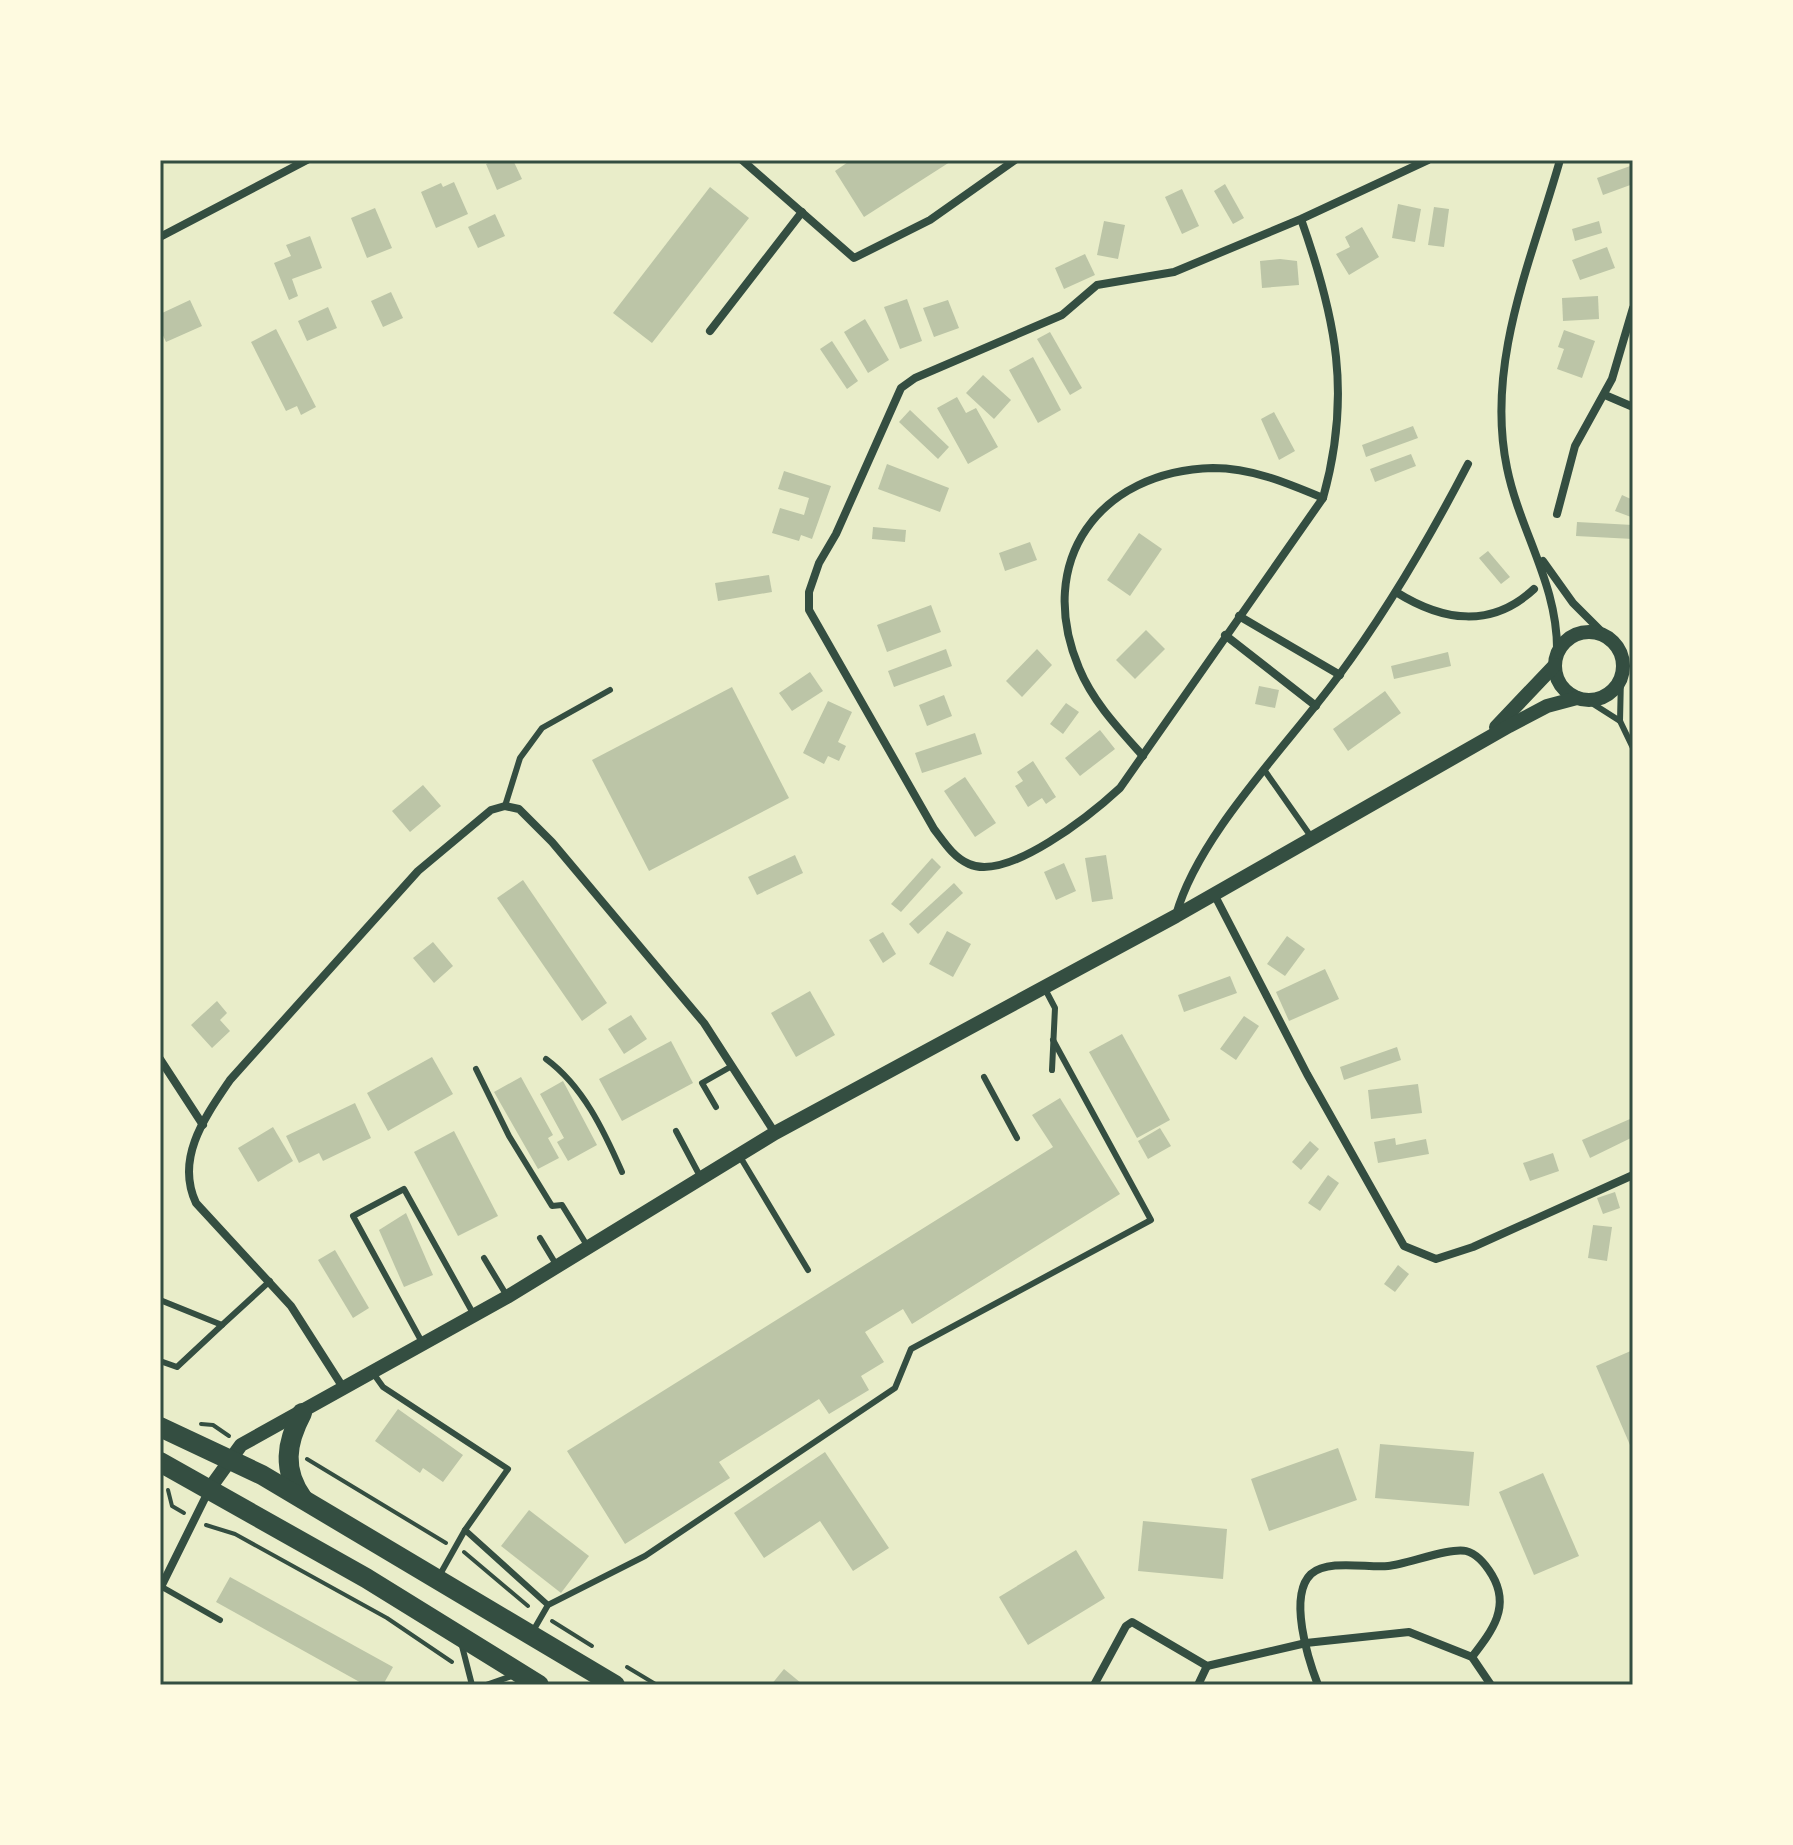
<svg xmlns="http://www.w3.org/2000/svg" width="1793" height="1845" font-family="Georgia,serif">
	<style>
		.building { fill: #bcc5a7 }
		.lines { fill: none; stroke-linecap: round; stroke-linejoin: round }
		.path { stroke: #344e41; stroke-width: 4 }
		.service { stroke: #344e41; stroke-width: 6 }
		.minor { stroke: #344e41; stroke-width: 8 }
		.tertiary { stroke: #344e41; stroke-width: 14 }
		.primary { stroke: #344e41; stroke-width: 20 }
		.neatline { fill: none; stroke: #344e41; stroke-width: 3 }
	</style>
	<rect width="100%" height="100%" fill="#e9edc9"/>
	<g class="building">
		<polygon points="495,160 513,160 522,179 497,190 486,164"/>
		<polygon points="851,160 953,160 864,217 835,171"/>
		<polygon points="1633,165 1633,184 1603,195 1597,178"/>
		<polygon points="454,182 468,214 436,228 421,192 441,183 443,187"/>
		<polygon points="1225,184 1244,218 1233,224 1214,191"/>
		<polygon points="710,187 749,218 652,343 613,313"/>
		<polygon points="1182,189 1199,226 1182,234 1165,197"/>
		<polygon points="1398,204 1421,209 1415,242 1392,238"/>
		<polygon points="1434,207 1449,209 1444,247 1428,245"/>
		<polygon points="375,208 392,248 367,258 351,218"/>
		<polygon points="495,214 505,236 478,248 468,227"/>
		<polygon points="1104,221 1125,225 1118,259 1097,255"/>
		<polygon points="1599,221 1602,233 1575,241 1572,229"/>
		<polygon points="1362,227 1379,257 1349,275 1336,254 1350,247 1345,237"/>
		<polygon points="310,236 322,268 292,279 298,296 289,300 274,263 291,256 286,245"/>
		<polygon points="1607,247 1615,268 1580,280 1572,260"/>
		<polygon points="1085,254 1095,275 1064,289 1055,268"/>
		<polygon points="1280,259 1297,261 1299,285 1262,288 1260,261"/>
		<polygon points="391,292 403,318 383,327 371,301"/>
		<polygon points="1598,296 1599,319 1563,321 1562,298"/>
		<polygon points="907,299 922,341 900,349 884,307"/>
		<polygon points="190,300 202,326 166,342 160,329 160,314"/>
		<polygon points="948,300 959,328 934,337 923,308"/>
		<polygon points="328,307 337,328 307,341 298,321"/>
		<polygon points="865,319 889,360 868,373 844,332"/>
		<polygon points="276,329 316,407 301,415 297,406 286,411 251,342"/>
		<polygon points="1564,330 1595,341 1582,378 1557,369 1564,349 1558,347"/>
		<polygon points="1050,332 1082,388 1070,395 1037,339"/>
		<polygon points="832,341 858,381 847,389 820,349"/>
		<polygon points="1033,357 1061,410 1038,423 1009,370"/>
		<polygon points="983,375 1011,400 994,419 966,393"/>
		<polygon points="957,397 966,413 976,408 998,447 968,464 937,408"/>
		<polygon points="910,410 949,447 938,459 899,422"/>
		<polygon points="1274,412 1295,451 1279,460 1261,419"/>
		<polygon points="1413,426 1418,438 1366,457 1362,445"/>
		<polygon points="1411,454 1416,466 1375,482 1370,469"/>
		<polygon points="887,464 949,488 940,512 878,489"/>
		<polygon points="784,471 831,486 812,539 801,535 799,541 772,533 780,508 804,515 809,498 778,489"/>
		<polygon points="1622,495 1633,500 1631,517 1615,511"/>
		<polygon points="1577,522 1633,525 1633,539 1576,536"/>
		<polygon points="873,527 906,530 905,542 872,539"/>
		<polygon points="1139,533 1162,549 1130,596 1107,580"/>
		<polygon points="1030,542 1037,560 1005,571 999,553"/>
		<polygon points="1488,551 1510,577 1501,584 1479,558"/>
		<polygon points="769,575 772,592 718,601 715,583"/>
		<polygon points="931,605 941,632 887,652 877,625"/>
		<polygon points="1146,630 1165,649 1135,679 1116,660"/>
		<polygon points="946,649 952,666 894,687 888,671"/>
		<polygon points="1037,649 1052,665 1022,697 1006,681"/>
		<polygon points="1448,652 1451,666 1394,679 1391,666"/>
		<polygon points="810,672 823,691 792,711 779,693"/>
		<polygon points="1259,686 1279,690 1275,708 1255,704"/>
		<polygon points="732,687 789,798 649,871 592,760"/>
		<polygon points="1385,691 1401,713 1348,751 1333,729"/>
		<polygon points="944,695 952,716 927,726 919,705"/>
		<polygon points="828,701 852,712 838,742 846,746 839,761 828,756 824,764 803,753"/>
		<polygon points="1066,703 1079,712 1063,734 1050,724"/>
		<polygon points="1100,730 1115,749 1080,776 1065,758"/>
		<polygon points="975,733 982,754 922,773 915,753"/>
		<polygon points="1033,761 1056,797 1046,804 1042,798 1028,807 1015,786 1023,781 1017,772"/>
		<polygon points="965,777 996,823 975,837 944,791"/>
		<polygon points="423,785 441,806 410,832 392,811"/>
		<polygon points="795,855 803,873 757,895 748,877"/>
		<polygon points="1106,855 1113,899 1092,902 1085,858"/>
		<polygon points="932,858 941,867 901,912 891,904"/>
		<polygon points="1064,863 1076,891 1056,900 1044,872"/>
		<polygon points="523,880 607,1003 582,1021 497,898"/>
		<polygon points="954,883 963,893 918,934 909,924"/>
		<polygon points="947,931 971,944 953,977 929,964"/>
		<polygon points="883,932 896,954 883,963 869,940"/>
		<polygon points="1287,936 1305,949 1285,976 1267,964"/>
		<polygon points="433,942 453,966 434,983 413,958"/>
		<polygon points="1325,969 1339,999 1289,1021 1276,992"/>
		<polygon points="1230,976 1237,993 1184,1012 1178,995"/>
		<polygon points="810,991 835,1035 796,1057 771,1013"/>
		<polygon points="217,1001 227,1013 220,1020 230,1031 212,1048 191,1025"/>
		<polygon points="631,1015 647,1039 624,1054 608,1029"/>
		<polygon points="1244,1016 1259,1026 1236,1060 1220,1049"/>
		<polygon points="1122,1034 1170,1120 1137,1138 1089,1052"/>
		<polygon points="671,1041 693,1083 622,1121 599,1079"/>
		<polygon points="1397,1047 1401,1060 1344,1080 1340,1067"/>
		<polygon points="432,1057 453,1094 388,1131 367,1093"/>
		<polygon points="521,1077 553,1135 548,1138 559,1158 538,1169 494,1092"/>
		<polygon points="563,1081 597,1145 568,1161 557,1142 564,1138 540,1094"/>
		<polygon points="1418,1084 1422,1113 1371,1119 1368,1090"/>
		<polygon points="1060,1098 1120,1194 912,1324 903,1309 865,1332 884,1362 861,1376 869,1390 829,1414 819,1399 719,1462 730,1478 625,1544 567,1451 1053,1147 1032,1115"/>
		<polygon points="355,1103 371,1138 323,1161 319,1153 299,1163 286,1136"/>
		<polygon points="1630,1119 1633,1137 1590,1158 1582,1140"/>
		<polygon points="273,1127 293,1161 258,1182 238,1148"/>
		<polygon points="1160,1128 1171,1146 1148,1159 1138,1141"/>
		<polygon points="454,1131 498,1216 458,1236 414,1152"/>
		<polygon points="1395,1138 1396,1145 1426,1139 1429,1154 1378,1163 1374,1142"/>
		<polygon points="1310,1141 1319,1149 1301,1170 1292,1162"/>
		<polygon points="1553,1153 1559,1171 1530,1181 1523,1163"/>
		<polygon points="1328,1175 1339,1183 1320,1211 1308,1203"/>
		<polygon points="1615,1192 1620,1208 1603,1214 1597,1198"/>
		<polygon points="406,1213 433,1275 404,1287 379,1230"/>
		<polygon points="1593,1225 1612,1227 1607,1261 1588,1258"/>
		<polygon points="335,1250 369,1308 353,1318 318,1260"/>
		<polygon points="1398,1265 1409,1274 1395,1292 1384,1284"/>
		<polygon points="1633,1350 1633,1452 1596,1366"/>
		<polygon points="398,1409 463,1455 443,1482 423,1468 420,1473 375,1441"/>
		<polygon points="1380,1444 1474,1452 1469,1506 1375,1498"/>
		<polygon points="1338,1448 1357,1500 1269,1531 1251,1479"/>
		<polygon points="825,1452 889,1548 853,1571 820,1521 764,1558 734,1513"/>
		<polygon points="1543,1473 1579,1556 1534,1575 1499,1492"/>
		<polygon points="529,1510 589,1556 561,1593 501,1546"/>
		<polygon points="1143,1521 1227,1529 1223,1579 1138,1571"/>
		<polygon points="1076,1550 1105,1598 1028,1645 999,1597"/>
		<polygon points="230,1577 393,1667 383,1685 365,1685 216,1602"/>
		<polygon points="784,1669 801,1683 800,1685 771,1685"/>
	</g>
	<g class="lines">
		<g class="path">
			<polyline points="201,1424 213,1425 229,1436"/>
			<polyline points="307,1459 446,1543"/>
			<polyline points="168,1490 172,1506 184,1513"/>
			<polyline points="206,1525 235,1534 387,1618 452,1662"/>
			<polyline points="464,1552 528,1606"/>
			<polyline points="552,1621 592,1646"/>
			<polyline points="627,1667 657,1685"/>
		</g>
		<g class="service">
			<polyline points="1621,677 1620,721 1633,748"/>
			<polyline points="1587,700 1620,721"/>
			<polyline points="1265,771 1312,838"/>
			<polyline points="505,806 520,758 542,728 610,690"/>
			<polyline points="1045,989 1055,1008 1052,1070"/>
			<path d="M546,1059C583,1086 604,1131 622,1172"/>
			<polyline points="476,1069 509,1136 552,1206 562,1205 588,1247"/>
			<polyline points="984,1077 1017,1138"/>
			<polyline points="716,1107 702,1083 732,1066"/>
			<polyline points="676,1131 701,1178"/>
			<polyline points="739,1155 808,1270"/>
			<polyline points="540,1238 557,1266"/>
			<polyline points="484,1258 507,1296"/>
			<polyline points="160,1300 222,1325 270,1281"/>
			<polyline points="423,1344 353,1216 404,1189 474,1315"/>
			<polyline points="160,1361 177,1367 222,1325"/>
			<polyline points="373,1373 383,1387 508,1469 465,1530 548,1605"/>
			<polyline points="438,1578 465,1530"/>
			<polyline points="162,1587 220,1620"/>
			<polyline points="533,1631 548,1605 645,1556 895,1388 911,1349 1151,1220 1053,1040"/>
			<polyline points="462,1646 472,1685"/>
			<polyline points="486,1685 512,1676"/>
		</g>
		<g class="minor">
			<polyline points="742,160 854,258 930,220 1015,160"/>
			<path d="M1301,219C1336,318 1352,395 1323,498L1120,788C1093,813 1008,882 969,864C953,857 944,842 934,829L809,610V592L819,563L836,534L901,388L915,378L1062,315L1097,285L1174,272L1301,219L1428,160"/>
			<polyline points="160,237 307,160"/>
			<polyline points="710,331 802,212"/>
			<polyline points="1605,395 1633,407"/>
			<polyline points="1557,514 1575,446 1612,379 1633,308"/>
			<polyline points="1543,561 1573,603 1606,636"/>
			<path d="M1396,592C1442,621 1491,629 1534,589"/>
			<polyline points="1239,616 1340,675"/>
			<polyline points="1225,635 1316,706"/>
			<path d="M1557,654C1559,586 1520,532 1507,468C1485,363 1532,259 1560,160"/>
			<path d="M1143,756C1119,729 1093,702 1079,668C1034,561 1099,471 1213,468C1252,468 1287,483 1323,498"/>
			<polyline points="1214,894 1307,1074 1404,1246 1436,1259 1473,1247 1633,1175"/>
			<path d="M1176,915C1198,835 1287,746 1337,678C1387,611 1429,539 1468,464"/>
			<polyline points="160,1059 203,1125"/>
			<path d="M344,1389L291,1306L196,1203C175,1158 205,1117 230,1080L418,871L491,810L505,806L519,809L552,842L704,1023L775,1133"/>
			<polyline points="160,1589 209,1490"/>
			<polyline points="1094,1685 1126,1626 1132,1622 1207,1666 1306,1643 1409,1632 1472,1657 1491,1685"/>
			<polyline points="1198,1685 1207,1666"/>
			<path d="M1318,1685C1308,1659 1288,1596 1311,1574C1328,1559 1367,1568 1388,1566C1407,1564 1451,1547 1466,1551C1478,1554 1486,1565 1492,1575C1511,1607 1492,1631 1472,1657"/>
		</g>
		<g class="tertiary">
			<circle cx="1589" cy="666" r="34"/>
			<polyline points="1496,727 1555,665"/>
			<polyline points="210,1488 241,1445 507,1297 775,1133 1176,916 1509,726 1547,706 1577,698"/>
		</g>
		<g class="primary">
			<path d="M302,1413C286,1443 282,1470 303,1499"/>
			<polyline points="160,1427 262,1475 615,1685"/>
			<polyline points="160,1462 366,1578 539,1685"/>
		</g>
	</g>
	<rect width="1793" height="1845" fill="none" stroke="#fefae0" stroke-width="324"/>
	<rect x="162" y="162" width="1469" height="1521" class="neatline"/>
</svg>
